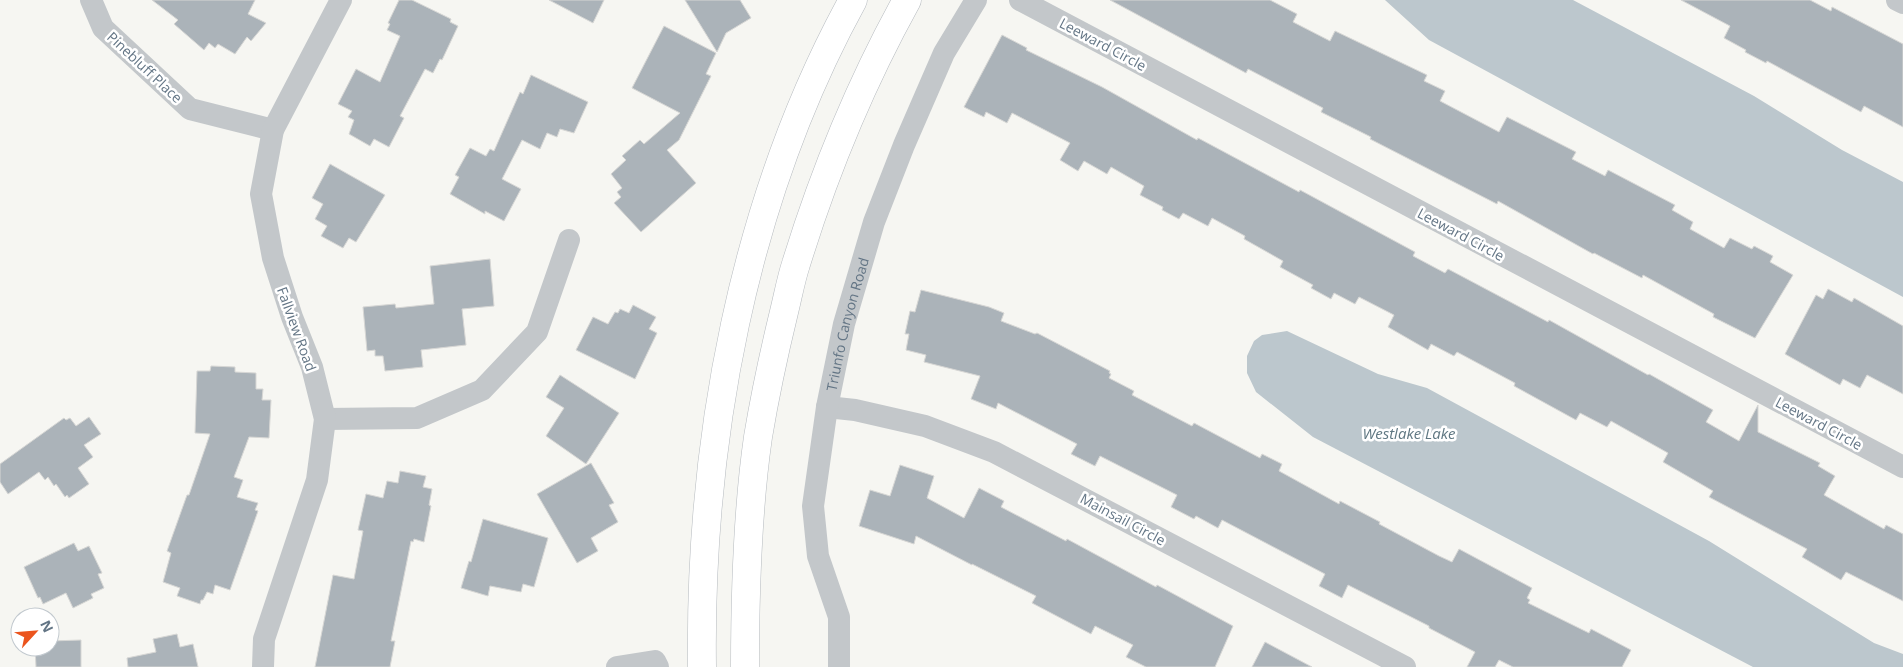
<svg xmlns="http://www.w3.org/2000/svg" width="1903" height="667" font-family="'Open Sans',sans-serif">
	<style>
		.water { fill: #bcc7cd }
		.building { fill: #abb3b9; stroke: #d7d7d5 }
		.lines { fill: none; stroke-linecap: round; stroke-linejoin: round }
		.secondary-casing { stroke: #b5babf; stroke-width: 29 }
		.street { stroke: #c3c7ca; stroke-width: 22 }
		.secondary { stroke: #fff; stroke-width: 28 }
		.labels { text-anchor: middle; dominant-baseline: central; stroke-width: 5; stroke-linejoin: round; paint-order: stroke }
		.street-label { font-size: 14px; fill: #637585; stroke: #fff }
		.water-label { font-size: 15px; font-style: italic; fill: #5f7782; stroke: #fff }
	</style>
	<rect width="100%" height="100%" fill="#f6f6f2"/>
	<g class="water">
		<polygon points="1385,0 1573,0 1754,96 1842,150 1903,182 1903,297 1429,40"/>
		<polygon points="1287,331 1378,374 1427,388 1709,541 1874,643 1903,654 1903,667 1753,667 1313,437 1256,392 1247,373 1247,356 1254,341 1262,335"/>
	</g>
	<g class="building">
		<polygon points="152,0 255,0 248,14 266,23 251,41 247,37 235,54 218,44 215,48 209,43 204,50 174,24 178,20"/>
		<polygon points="399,0 412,0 451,19 450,22 458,26 442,60 440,59 433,73 425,69 400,116 404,118 389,147 374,139 370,146 349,134 354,120 348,117 352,111 338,104 356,69 380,82 400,36 387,30 390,24 388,23"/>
		<polygon points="549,0 604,0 593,23"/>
		<polygon points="685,0 740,0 751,18 726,33 717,52"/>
		<polygon points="1110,0 1270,0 1297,14 1293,22 1330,41 1335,31 1427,75 1424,81 1445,91 1440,101 1499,132 1507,117 1576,152 1572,159 1605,176 1608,170 1675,205 1672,210 1693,222 1690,229 1724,248 1730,238 1752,249 1754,246 1773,256 1770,262 1793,275 1755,338 1713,317 1714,314 1643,275 1642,278 1594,253 1593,254 1498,201 1497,204 1370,139 1371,137 1321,112 1323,108 1248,69 1246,73"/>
		<polygon points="1681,0 1810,0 1831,11 1832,7 1903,44 1903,127 1864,106 1861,112 1767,61 1766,63 1745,52 1746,50 1724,38 1730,26"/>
		<polygon points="664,26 716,53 706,74 711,76 679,140 667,150 696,183 641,232 614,203 621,197 617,192 622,188 611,174 626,160 622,156 640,140 644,144 680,113 632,88"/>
		<polygon points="1002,35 1027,48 1026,50 1102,87 1197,140 1198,138 1299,192 1300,190 1415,252 1413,256 1445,273 1448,269 1548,322 1549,320 1648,375 1649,374 1713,410 1706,422 1739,441 1758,405 1758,432 1820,463 1818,466 1835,476 1824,495 1884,529 1886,525 1903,534 1903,601 1846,572 1841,580 1802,557 1807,549 1709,497 1713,491 1663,462 1668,453 1611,421 1607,427 1580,413 1576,420 1514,386 1515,383 1457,352 1454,356 1431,344 1428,350 1388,327 1394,315 1359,297 1355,304 1334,293 1331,299 1311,288 1313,285 1280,267 1283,261 1244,239 1245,236 1212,218 1208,226 1183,213 1179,219 1162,210 1163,207 1140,195 1144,186 1111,167 1107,174 1084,161 1078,171 1060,160 1070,143 1012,113 1007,123 986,112 984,117 964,107"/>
		<polygon points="531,75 588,102 574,133 560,129 557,137 547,133 540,149 522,140 502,179 521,189 504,221 485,211 485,214 450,194 459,177 455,175 470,148 486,156 490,149 494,151 520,92 523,94"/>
		<polygon points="330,164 385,195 356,242 349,238 343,248 321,236 327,226 315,219 323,204 312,198"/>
		<polygon points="490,259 494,306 462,309 466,345 421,350 423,367 385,371 383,356 375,356 375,350 367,351 363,307 395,304 396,308 434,304 430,266"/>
		<polygon points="1828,289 1852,302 1854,298 1903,326 1903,394 1867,375 1860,388 1843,379 1840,385 1785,354 1816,295 1823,299"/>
		<polygon points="921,290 989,307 1004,313 1001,321 1035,334 1037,333 1110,371 1109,373 1111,374 1109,378 1134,391 1132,395 1192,426 1194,423 1260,458 1262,454 1282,464 1279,471 1339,504 1340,501 1380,522 1379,524 1439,556 1452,562 1459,549 1532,588 1527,598 1530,600 1528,603 1589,633 1591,629 1631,650 1622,667 1513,667 1499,660 1495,667 1467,667 1475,652 1429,628 1429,626 1348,585 1342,598 1319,586 1325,574 1222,520 1218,528 1196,516 1194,519 1171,507 1177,495 1100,456 1095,466 1071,454 1077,444 998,403 996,409 971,399 980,376 924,362 926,355 906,350 909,334 905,334 910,311 915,312"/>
		<polygon points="633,305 656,317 649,329 657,333 635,379 576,350 593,317 608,324 615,312 618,313 620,309 629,313"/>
		<polygon points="211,366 235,367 235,372 256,373 256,389 263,389 262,400 271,400 269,438 249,437 234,477 243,480 237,497 258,503 255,510 258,511 230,590 215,585 213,594 207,592 203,600 201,600 200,604 177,596 180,588 163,582 171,553 167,551 187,495 189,495 210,434 195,433 197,371 210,371"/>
		<polygon points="560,375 619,413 586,464 546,436 564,408 546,397"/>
		<polygon points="89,417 101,434 84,445 93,457 78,468 89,484 69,498 67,495 65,497 56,484 54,486 48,477 45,480 39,472 8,494 0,482 0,464 64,418 66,420 70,418 76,426"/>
		<polygon points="591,463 614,503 609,505 618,522 591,538 598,551 577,563 537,494"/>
		<polygon points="900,465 934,476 927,498 964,518 979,488 1004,501 1001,507 1066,541 1067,539 1156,587 1157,585 1233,626 1215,667 1146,667 1126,657 1133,645 1095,626 1091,634 1032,603 1036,596 972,564 972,565 916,536 914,544 859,526 870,490 890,496"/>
		<polygon points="400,471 426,476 423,487 432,489 429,505 431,506 424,542 414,539 413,542 411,541 391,641 395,641 390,667 315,667 333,575 354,579 363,531 358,530 366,494 383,498 387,481 398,483"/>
		<polygon points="483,519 548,538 534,587 523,584 521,592 490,586 488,596 461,588 469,561 471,562"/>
		<polygon points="74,543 78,551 89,546 102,573 98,574 104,588 91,594 93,598 73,608 66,593 43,604 40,597 38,598 24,567"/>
		<polygon points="177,634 180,647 193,644 198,667 128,667 127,658 156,652 153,639"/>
		<polygon points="81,640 81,667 36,667 35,647 50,647 50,641"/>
		<polygon points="1265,642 1312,667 1252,667"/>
	</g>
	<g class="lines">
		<defs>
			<g id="secondary">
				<path d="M702,667C699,441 743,200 853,0"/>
				<path d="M745,667C745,591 747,513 758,437C765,395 774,353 784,312C788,296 791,279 796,264C824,173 861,83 907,0"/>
			</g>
		</defs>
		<use href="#secondary" class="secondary-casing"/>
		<g class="street">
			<polyline points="91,0 103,28 190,109 273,130"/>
			<polyline points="1020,0 1903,467"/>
			<polyline points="1897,0 1903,3"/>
			<polyline points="827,407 855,410 925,426 994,452 1405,667"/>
			<polyline points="325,419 417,418 482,390 537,332 569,240"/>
			<polyline points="263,667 264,639 317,480 325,419 312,367 292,317 273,258 261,194 273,130 341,0"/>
			<polyline points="617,667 655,661 658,667"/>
			<path id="s1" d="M839,667V617L818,556L813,506L827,407L844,324L874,222L904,145L944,53L976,0"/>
		</g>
		<use href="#secondary" class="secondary"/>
	</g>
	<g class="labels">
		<g class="street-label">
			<text transform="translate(1103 44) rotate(28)">Leeward Circle</text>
			<text transform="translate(145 67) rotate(43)">Pinebluff Place</text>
			<text transform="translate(1461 234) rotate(28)">Leeward Circle</text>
			<text stroke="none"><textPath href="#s1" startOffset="350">Triunfo Canyon Road</textPath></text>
			<text transform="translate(297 329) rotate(70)">Fallview Road</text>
			<text transform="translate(1819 423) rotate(28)">Leeward Circle</text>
			<text transform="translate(1123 519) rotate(28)">Mainsail Circle</text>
		</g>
		<g class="water-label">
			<text x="1409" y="433">Westlake Lake</text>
		</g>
	</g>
	<g transform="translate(35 632) rotate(64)"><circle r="24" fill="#ffffff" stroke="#c1c8ce"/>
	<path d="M0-4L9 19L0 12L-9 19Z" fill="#eb541d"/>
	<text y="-8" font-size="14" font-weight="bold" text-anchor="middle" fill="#637585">N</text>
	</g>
</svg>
